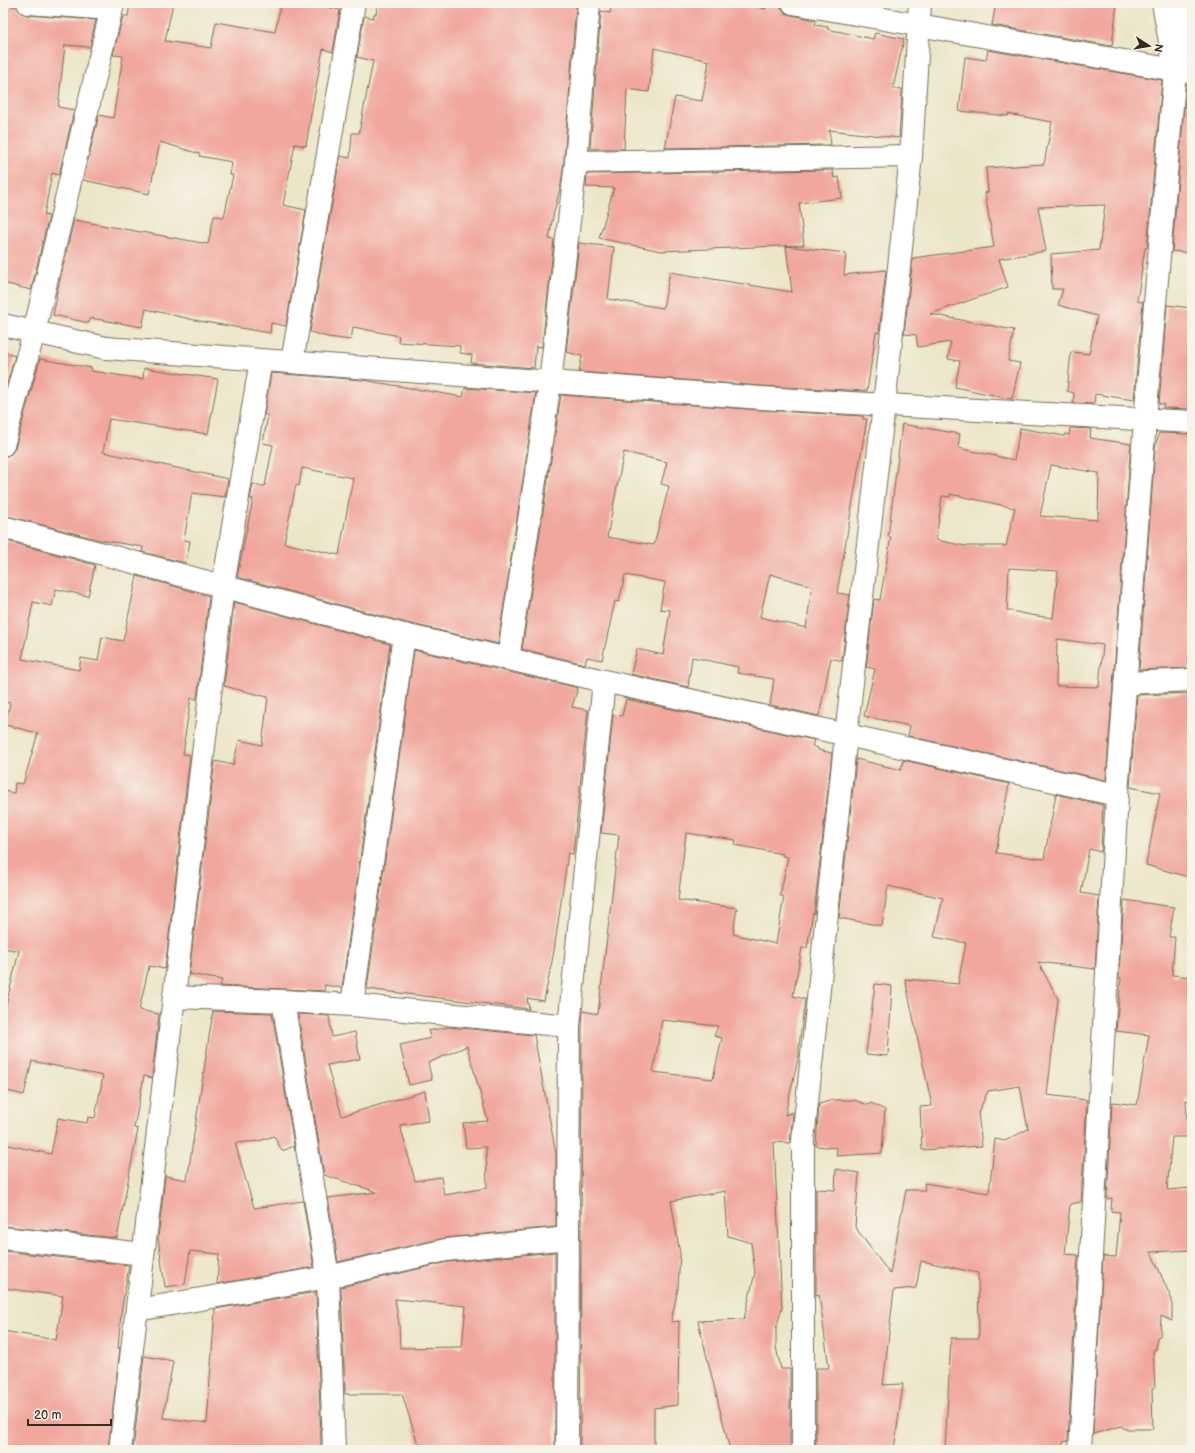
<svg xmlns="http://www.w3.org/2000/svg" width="1195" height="1453" font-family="'Balsamiq Sans',sans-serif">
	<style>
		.building { fill: #f1a79e; fill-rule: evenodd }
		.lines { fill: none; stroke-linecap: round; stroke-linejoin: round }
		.minor-casing { stroke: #796c5a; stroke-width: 24 }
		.minor { stroke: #fff; stroke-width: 22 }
	</style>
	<rect width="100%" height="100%" fill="#f7f3e8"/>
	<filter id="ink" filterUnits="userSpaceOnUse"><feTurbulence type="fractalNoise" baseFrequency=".025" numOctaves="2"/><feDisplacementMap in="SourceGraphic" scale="8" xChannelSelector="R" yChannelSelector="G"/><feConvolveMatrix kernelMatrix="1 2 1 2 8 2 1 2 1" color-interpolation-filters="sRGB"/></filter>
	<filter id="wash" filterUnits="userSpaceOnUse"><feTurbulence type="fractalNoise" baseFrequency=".012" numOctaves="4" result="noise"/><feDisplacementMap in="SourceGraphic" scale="16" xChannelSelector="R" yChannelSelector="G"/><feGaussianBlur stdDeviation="0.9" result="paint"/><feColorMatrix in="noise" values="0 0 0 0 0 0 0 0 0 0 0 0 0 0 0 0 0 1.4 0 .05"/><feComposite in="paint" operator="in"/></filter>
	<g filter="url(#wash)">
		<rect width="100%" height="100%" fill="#ece6c9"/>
		<g id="blocks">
			<g class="building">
				<polygon points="130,3 173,3 165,41 211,48 216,22 275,32 281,3 310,3 340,10 333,52 323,49 311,114 306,146 295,144 283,205 306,210 286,326 271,323 270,333 199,321 146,309 142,327 90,318 89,323 53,315 57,296 56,296 74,220 208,244 214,216 224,217 233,175 230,175 232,162 199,156 200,154 160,142 149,194 83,180 99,115 113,118 123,56 113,55 123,16 128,16"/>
				<polygon points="378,3 567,3 576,5 564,161 561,185 553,216 549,239 554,240 542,347 536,346 534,368 471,363 472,355 460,353 460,346 398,342 399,336 353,327 351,340 328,337 310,332 340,156 350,158 352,133 359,133 373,61 357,57 364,16 373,18 374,14 376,14"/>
				<polygon points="612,3 739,3 766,9 767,5 782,8 785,13 791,15 816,20 815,25 828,27 827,29 873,39 875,33 904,39 893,88 902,89 899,138 829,130 831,145 665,148 675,97 702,101 709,61 654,48 649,92 627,89 624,149 590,149 601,11 610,13"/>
				<polygon points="996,3 1117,3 1112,46 992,25"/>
				<polygon points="3,5 17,7 21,13 27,15 96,20 90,47 65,45 58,107 74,110 59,175 52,173 44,215 49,216 31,290 3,283"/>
				<polygon points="988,50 1162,80 1147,248 1145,248 1137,301 1143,302 1134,400 1095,394 1094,404 1073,403 1074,393 1067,391 1071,352 1089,354 1097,316 1058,305 1063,289 1052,289 1051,254 1099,250 1105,205 1038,207 1046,251 999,259 1008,287 930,314 1014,330 1008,361 1020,363 1012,399 955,387 960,361 948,359 951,342 918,347 916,335 904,334 913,258 994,247 985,193 988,192 986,168 1044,164 1052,122 1008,114 1008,116 959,111 965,57 986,60"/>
				<polygon points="1186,84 1192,84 1192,253 1172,251"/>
				<polygon points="833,170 834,178 839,177 842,198 799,203 804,245 661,251 599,238 614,188 586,187 587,174"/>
				<polygon points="579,243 614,247 608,299 663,308 670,272 792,292 786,246 846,253 844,275 886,270 879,333 876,332 867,391 762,386 579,372 582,356 566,352"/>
				<polygon points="1167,305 1192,308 1192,409 1163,408 1164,404 1159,404"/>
				<polygon points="3,352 15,356 3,398"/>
				<polygon points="40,359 92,368 91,371 143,379 144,368 218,379 208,434 109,419 103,452 228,479 225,497 192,493 184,540 190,541 186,563 142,552 143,547 101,540 3,515 3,457 11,454 15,448"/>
				<path d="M271,373L363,380L463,397L465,388L536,393L498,644L407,623L237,577L253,499H250L253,484L259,485L258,486H265L273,445L263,443L268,415H264ZM302,468L353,478L339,555L284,543L296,485L299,486Z"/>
				<path d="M561,395L760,410L863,416V419H867L837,593L850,595L842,661L831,658L819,716L770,705L774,679L737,673L738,667L692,657L688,687L631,674L637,649L663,655L670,610L660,609L665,582L625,575L619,602L615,601L602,660L587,657L585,664L522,649ZM624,452L667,462L661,484L669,486L654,545L607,537ZM770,574L812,586L806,628L760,617Z"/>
				<path d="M902,424L960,434L958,448L1014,460L1020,428L1064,436L1065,434L1069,435L1070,428L1091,429L1090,438L1131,444L1106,780L908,736L910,726L864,716L875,669L866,667L874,599L880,600L891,537H888ZM1051,465L1099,473L1098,520L1040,516ZM950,494L1015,508L1006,546H965L936,540L942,496L950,497ZM1009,568L1058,571L1053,618L1030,615L1007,610ZM1057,639L1103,645L1099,687L1056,686Z"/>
				<polygon points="1159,433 1192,434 1192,668 1139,670 1155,448"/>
				<polygon points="7,541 95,565 88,596 56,589 52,606 33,602 22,659 79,670 81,658 98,661 102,637 123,641 137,576 209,596 197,699 191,698 184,742 185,742 183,754 190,755 165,969 149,966 139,1010 159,1014 152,1078 144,1076 134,1128 138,1129 117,1238 3,1226 3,1144 51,1154 58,1118 87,1123 88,1117 95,1118 103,1076 32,1061 24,1095 3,1090 3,1018 19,951 3,948 3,791 14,793 15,783 23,784 38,733 5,725 10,703 3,702 3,556"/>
				<polygon points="234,602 390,644 342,988 324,985 325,991 220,986 222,980 189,974 215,761 233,765 239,740 262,745 268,697 224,686"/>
				<polygon points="414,650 578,688 572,707 588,710 573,854 568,853 554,951 544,1001 527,998 529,1009 367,989"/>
				<polygon points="1192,693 1192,878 1146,865 1160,793 1130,787 1137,695"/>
				<path d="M626,699L814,740L812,746L818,748V750L832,753L814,914L813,913L807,948H802L793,996L805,999L799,1047V1055L785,1115L793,1112L790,1143L774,1142L782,1308L776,1329V1347L781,1369H790V1450H730L698,1321L744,1319L755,1273L751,1243L728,1236L725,1191L671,1201L680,1254L678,1288L671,1322L679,1321L678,1405L654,1408V1450H580L582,1027L583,1011L598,1014L619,835L601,833L613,715L622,716ZM686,833L736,840L735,845L783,854L782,856L788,857L780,896H784L776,944L733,934L737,908L678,900ZM662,1020L718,1026L714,1036L722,1038L713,1079L653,1072Z"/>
				<polygon points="856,759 901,770 903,760 1009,784 996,853 1044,859 1056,794 1103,805 1101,852 1089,849 1081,893 1099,896 1095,969 1038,962 1058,999 1047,1095 1087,1100 1081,1202 1070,1204 1065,1254 1078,1255 1068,1441 1063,1442 1063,1450 945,1450 951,1338 979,1338 978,1273 921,1261 916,1288 894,1290 883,1385 903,1384 894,1450 816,1450 816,1368 829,1368 819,1294 816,1295 816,1189 835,1190 836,1169 859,1173 855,1227 890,1274 906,1190 925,1190 924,1183 989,1193 995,1139 1005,1141 1028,1129 1020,1086 988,1091 978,1113 982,1146 922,1150 920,1107 932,1106 905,979 958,984 966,943 934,937 943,898 888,886 882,926 839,918"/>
				<polygon points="1124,900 1174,907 1169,937 1175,937 1172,975 1192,977 1192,1102 1186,1100 1188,1137 1172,1137 1167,1190 1192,1188 1192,1250 1151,1252 1172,1300 1172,1321 1161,1316 1160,1336 1157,1337 1156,1349 1153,1350 1155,1388 1152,1388 1153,1429 1125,1429 1121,1426 1093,1434 1103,1256 1116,1257 1120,1212 1111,1211 1112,1198 1107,1199 1112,1102 1137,1105 1149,1035 1116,1031 1121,978 1119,978 1119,973"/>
				<polygon points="875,984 892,986 888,1056 866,1054"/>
				<polygon points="213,1011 272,1013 295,1151 294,1146 282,1151 274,1136 259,1141 235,1143 254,1208 303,1201 314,1267 217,1284 219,1254 190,1251 185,1284 165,1287 158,1238 165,1176 187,1180"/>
				<polygon points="298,1014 329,1016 332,1037 355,1032 360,1059 327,1065 342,1116 425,1091 429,1121 400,1125 415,1181 441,1177 444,1195 487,1188 486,1147 466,1148 463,1123 488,1121 467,1046 428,1063 432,1080 409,1085 400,1045 431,1038 428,1031 448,1027 534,1035 556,1154 556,1227 445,1238 338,1262 328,1198 377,1192 324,1175"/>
				<polygon points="833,1100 854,1100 868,1105 871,1103 885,1110 882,1153 836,1156 837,1148 816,1146 819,1104"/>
				<polygon points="3,1251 129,1265 121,1314 118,1348 120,1348 108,1450 3,1450 3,1331 56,1340 63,1296 3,1288"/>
				<path d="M555,1252V1450H439L418,1444L402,1394H345L341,1287L448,1262ZM395,1299L466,1306L462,1347L400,1348L399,1324Z"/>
				<polygon points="316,1292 321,1441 320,1450 133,1450 144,1356 173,1361 163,1418 207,1423 215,1309"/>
			</g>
		</g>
	</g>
	<g filter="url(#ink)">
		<use href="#blocks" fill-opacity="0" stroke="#796c5a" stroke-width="1"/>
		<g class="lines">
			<defs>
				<g id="minor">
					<polyline points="28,3 112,9"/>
					<polyline points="793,3 1175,70 1192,72"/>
					<polyline points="1163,3 1172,53"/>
					<polyline points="576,162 911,156"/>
					<polyline points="3,325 106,348 761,398 1192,422"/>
					<polyline points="292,362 354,3"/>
					<polyline points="3,445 34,332 113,3"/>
					<polyline points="3,527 404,635 604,681 1117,795"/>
					<polyline points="508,659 550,382 576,162 589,3"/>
					<polyline points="1125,683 1192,680"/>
					<polyline points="174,997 283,1001 352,1005 569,1026"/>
					<polyline points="283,1001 328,1277 334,1450"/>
					<polyline points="352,1005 404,635"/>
					<polyline points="3,1238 143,1254"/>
					<polyline points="137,1310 328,1277 446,1250 568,1238"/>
					<polyline points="120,1450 223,586 261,360"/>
					<polyline points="567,1450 569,1026 604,681"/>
					<polyline points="803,1450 803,1140 846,735 884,405 911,156 920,3"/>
					<polyline points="1080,1450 1117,795 1145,420 1175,70 1185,3"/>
				</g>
			</defs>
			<use href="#minor" class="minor-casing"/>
			<use href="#minor" class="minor"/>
		</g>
	</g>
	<rect width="1195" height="1453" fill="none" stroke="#f7f3e8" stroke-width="16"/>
	<g transform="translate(1149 46) rotate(102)" stroke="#f7f3e8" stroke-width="3" paint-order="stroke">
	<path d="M0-3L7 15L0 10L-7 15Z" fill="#3b2a1e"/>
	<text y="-6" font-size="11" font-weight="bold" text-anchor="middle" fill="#3b2a1e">N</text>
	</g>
	<path d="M28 1419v6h83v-6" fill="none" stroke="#3b2a1e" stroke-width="2"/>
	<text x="34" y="1419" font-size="12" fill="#3b2a1e" stroke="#f7f3e8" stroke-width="3" paint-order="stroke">20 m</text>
</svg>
